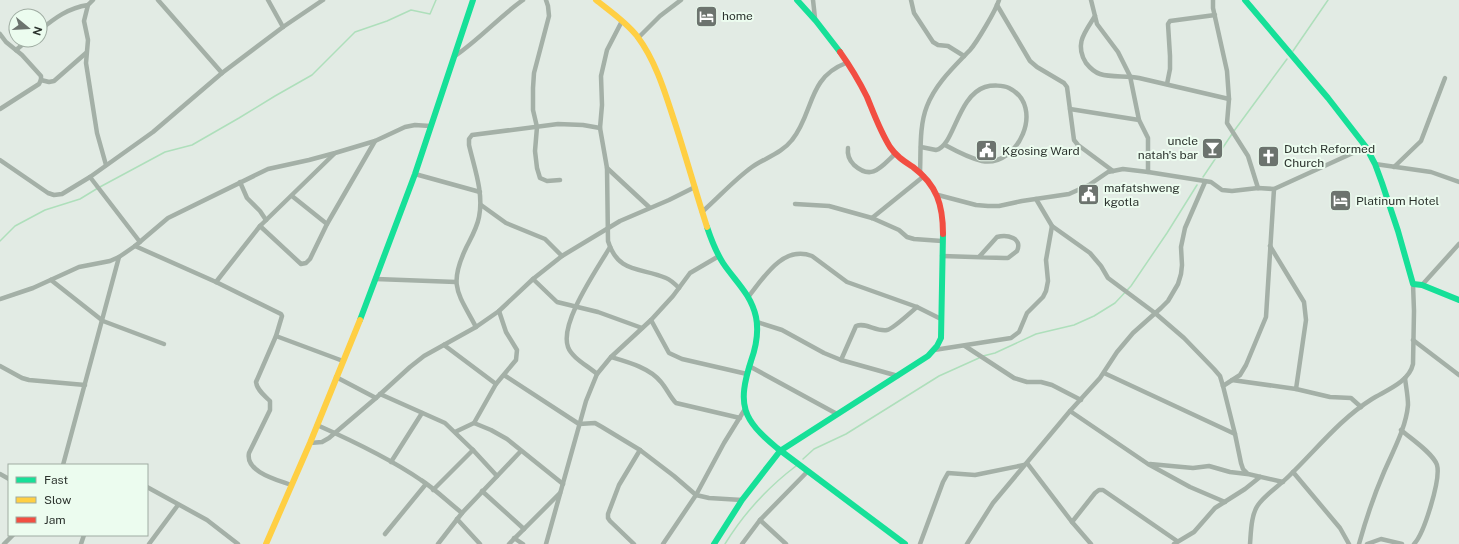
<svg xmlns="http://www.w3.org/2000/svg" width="1459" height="544" font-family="'Public Sans',sans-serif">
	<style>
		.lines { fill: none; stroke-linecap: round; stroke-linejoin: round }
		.stream { stroke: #aedfbb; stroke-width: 1.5 }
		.street { stroke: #a4b0a7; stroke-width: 4.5 }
		.fast { stroke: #16e098; stroke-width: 6 }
		.slow { stroke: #ffcf43; stroke-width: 6 }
		.jam { stroke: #f24e42; stroke-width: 6 }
		.labels { text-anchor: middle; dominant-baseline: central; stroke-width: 4; stroke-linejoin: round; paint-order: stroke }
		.poi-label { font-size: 12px; fill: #2c332e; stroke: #ecfcef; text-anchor: start }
	</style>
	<rect width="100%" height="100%" fill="#e2ebe4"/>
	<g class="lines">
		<g class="stream">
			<polyline points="1293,51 1328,0"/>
			<polyline points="1234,131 1287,59"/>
			<polyline points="1203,177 1232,134"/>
			<polyline points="0,241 15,226 45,210 80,199 98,188 165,152 192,145 239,118 275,96 312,75 355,32 387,21 411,10 430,14 436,0"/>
			<polyline points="983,356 995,353 1036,334 1074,325 1094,316 1115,303 1131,286 1167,233 1197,185"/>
			<polyline points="803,459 814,449 846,434 939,376 979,358"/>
			<path d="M725,544C744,513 767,488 796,466"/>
		</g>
		<g class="street">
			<polyline points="93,0 88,5 84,21 88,40 86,63 97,133 106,165"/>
			<polyline points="158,0 222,73"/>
			<polyline points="268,0 283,27"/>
			<polyline points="546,0 548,6 549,16 534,73 533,88 533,110 537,127 535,151 537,168 540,178 547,181 560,180"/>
			<polyline points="813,0 815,18"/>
			<polyline points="911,0 914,13 933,42 938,45 948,46 964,56"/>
			<polyline points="1091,0 1097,24 1118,52 1130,76 1139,120 1148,138 1148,172"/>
			<polyline points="1213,0 1213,8 1227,71 1229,99 1227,123 1248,156 1258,188"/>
			<polyline points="997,5 1030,61 1037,67 1064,83 1067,87 1074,140 1078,145 1113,171"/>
			<path d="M1095,16C1085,32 1074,44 1086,63C1090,68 1094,72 1100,74C1112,78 1127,75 1139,78C1169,85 1199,92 1229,99"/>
			<path d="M622,21L607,50L601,76L602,105L600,128L607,168L608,241C618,274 641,267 666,278C671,280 675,284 679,288"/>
			<path d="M40,30C55,18 68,8 88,5"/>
			<polyline points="0,34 6,42 22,55 41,76 41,80"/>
			<polyline points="638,38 660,16 681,0"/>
			<polyline points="16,50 28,40"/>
			<path d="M455,56C480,39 499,17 523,0"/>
			<polyline points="41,80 49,82 54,81 86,53"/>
			<polyline points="1167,84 1170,69 1170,56 1168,24 1170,21 1215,15"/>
			<polyline points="0,109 39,84 41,80"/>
			<polyline points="1070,109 1139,120"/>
			<path d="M921,147L936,150C954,147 957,96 985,87C992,85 1003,85 1009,88C1046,106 1018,168 982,161C969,158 956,151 945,145"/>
			<path d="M848,148C847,155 849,160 854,165C872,181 881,167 895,154"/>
			<polyline points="0,160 48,193 54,195 62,194 90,177 153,132 222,73 283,27 323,0"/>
			<polyline points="1375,164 1431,172 1459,182"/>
			<polyline points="1394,167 1421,141 1445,78"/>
			<polyline points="607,168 649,207"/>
			<path d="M920,172C921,151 919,126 927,106C936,83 954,67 970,50C977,42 996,10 999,0"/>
			<polyline points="415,174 480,192"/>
			<polyline points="90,177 140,242"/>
			<polyline points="240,182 247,198 260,211 266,220"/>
			<polyline points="938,195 976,205 988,206 999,206 1022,201 1069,194 1089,185 1108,172 1123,169 1148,172 1211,182 1222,190 1232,191 1258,188 1274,189 1366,147"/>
			<polyline points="292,196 327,224"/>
			<polyline points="795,204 829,206 872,218 899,230 907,237 914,239 942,241"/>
			<polyline points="481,205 506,223 545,239 562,256"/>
			<path d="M702,212C719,197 734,180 752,167C765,158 782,153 792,140C814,113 807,78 846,63"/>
			<polyline points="872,218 924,176"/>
			<polyline points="260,226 301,264 306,263 310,259 327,224 375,141"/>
			<polyline points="1052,226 1090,253 1101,266 1108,278 1155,313 1184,338 1214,369 1220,376 1223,386 1235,434 1241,463 1243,469 1248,474 1283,482"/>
			<path d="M135,246L216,282L281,314L282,316L276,336L256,382C257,390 264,395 270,401V410L249,453C245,472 278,480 291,485"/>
			<polyline points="1270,246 1304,302 1306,320 1296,389"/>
			<path d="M942,256L1004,258H1008L1017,251C1023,238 1007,234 997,237L979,257"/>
			<polyline points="376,279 456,282"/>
			<polyline points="533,279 557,302 598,312 642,328"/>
			<polyline points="51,280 103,321 164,344"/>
			<polyline points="216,282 260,226 334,154"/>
			<polyline points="1422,285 1459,244"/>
			<path d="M749,296C764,277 783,245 812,256L847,282L917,307L941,319"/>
			<polyline points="0,299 33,288 79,267 110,261 119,257 135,246 168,218 268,169 309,160 335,153 375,141 405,127 415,125 430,126"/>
			<polyline points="651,320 669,353 682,359 747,374"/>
			<polyline points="757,322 782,330 824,353 841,360 898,376"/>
			<path d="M476,327C458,293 448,286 466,248C471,238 477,228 479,217C484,193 474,167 469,145V139L472,135L558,124L583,125L600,128"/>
			<polyline points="276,336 343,361"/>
			<polyline points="1413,340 1459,375"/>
			<polyline points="444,345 496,384"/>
			<polyline points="965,346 1014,378 1027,382 1041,382 1052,385 1081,400"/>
			<polyline points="934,350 1011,338 1019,332 1027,313 1043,297 1046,291 1048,281 1046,260 1052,226 1036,199"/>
			<path d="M611,357C628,362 650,368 661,382C667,389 670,397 676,403L740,418"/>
			<path d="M841,360L856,326C866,322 876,332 887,330C893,329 911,312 917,307"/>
			<polyline points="0,366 22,378 29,380 85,385"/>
			<polyline points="749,366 837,414"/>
			<polyline points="1104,373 1235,434"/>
			<path d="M597,374C588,366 572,358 568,347C559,323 598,268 610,247"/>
			<polyline points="504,375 579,424 595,423 602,427 640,450 674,476 696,495 709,498 742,500"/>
			<polyline points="336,377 376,398"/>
			<polyline points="1232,380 1296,389 1330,397 1351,398 1361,407"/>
			<polyline points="1223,386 1240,375 1246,365 1266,317 1274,189"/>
			<polyline points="380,394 445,423 473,450 497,476"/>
			<polyline points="1070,411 1148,464 1190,487 1225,502"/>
			<polyline points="474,423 491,430 507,439 563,484"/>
			<path d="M317,425C353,441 389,458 421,480C435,489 448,502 462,513"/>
			<path d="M1401,430C1410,438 1433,453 1437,465C1441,479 1424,534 1414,544"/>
			<polyline points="455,432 474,423 496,384 516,360 517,350 506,332 499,311"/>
			<polyline points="310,443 322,442 329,438 376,398 410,367 424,356 476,327 499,311 533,279 562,256 620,221 669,200 695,187"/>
			<polyline points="391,462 422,413"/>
			<polyline points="1027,463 1072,522 1091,544"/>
			<polyline points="1150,464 1193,468 1209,466 1230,472 1247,474"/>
			<polyline points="63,465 119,257"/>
			<polyline points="1293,472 1340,528 1349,544"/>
			<polyline points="0,474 9,479"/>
			<polyline points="147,487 207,520 238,544"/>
			<polyline points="433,490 473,450"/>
			<polyline points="482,491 524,529"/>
			<polyline points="457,519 480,544"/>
			<polyline points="760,520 786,544"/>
			<polyline points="1072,522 1095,493 1099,490 1103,490 1177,541"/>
			<polyline points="385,534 426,484"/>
			<polyline points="514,538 523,544"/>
			<polyline points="4,544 13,535"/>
			<polyline points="81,544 84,535"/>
			<polyline points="149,544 178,505"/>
			<polyline points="438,544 462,513 520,452"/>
			<polyline points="509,544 560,493"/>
			<polyline points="546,544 586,401 597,374 611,357 651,320 673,296 690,273 719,256"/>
			<polyline points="634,544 610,521 608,518 608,514 619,485 640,450"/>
			<polyline points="663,544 696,495 724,443 745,409"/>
			<polyline points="742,544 760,520 808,471"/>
			<polyline points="920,544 943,482 948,473 975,475 1024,465"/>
			<polyline points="967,544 993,503 1070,411 1100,378 1117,352 1133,333 1161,308 1168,301 1178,284 1181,274 1182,265 1181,247 1185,228 1205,182"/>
			<polyline points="1174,544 1194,532 1215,508 1245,489 1260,477"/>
			<path d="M1250,544C1251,532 1251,515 1258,505C1266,494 1279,486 1289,476C1316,450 1340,419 1372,399C1387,390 1409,382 1413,364L1414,311L1413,284"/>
			<path d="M1359,544C1366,519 1374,495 1384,472C1393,451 1406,428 1408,405C1408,396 1406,387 1405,378"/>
			<polyline points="1367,544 1381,539 1402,544"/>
		</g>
		<g class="fast">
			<polyline points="797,0 816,21 840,52"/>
			<polyline points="1245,0 1328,98 1366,147 1375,164 1382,183 1398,231 1413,284 1422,285 1459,300"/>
			<path d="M707,227C711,239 716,252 723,263C735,281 751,294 756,317C759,332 756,347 751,361C737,405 742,419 777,448L905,544"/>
			<polyline points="360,320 415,174 473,0"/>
			<polyline points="714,544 742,500 780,451 928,356 937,346 941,338 943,234"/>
		</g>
		<g class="slow">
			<path d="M596,0C610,11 626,22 637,36C655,60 664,89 673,117C685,153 695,190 707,227"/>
			<polyline points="266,544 310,443 360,320"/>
		</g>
		<path class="jam" d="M840,52C850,66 859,81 867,97C874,114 880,131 890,147C896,156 904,161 913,167C937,185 943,205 943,234"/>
	</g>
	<defs>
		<symbol id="hotel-square" viewBox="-11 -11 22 22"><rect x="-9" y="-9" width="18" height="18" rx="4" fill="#6c736e" stroke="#ecfcef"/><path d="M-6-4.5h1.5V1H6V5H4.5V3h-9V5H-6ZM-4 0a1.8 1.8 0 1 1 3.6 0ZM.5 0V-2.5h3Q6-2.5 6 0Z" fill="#fff"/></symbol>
		<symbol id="bar-square" viewBox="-11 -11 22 22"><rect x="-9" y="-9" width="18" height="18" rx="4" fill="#6c736e" stroke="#ecfcef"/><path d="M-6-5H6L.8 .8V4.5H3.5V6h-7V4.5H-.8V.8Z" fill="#fff"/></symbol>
		<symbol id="civic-square" viewBox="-11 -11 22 22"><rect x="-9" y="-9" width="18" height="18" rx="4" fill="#6c736e" stroke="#ecfcef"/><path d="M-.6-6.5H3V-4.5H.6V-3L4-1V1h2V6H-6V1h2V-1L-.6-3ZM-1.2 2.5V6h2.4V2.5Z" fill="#fff"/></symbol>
		<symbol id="church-square" viewBox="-11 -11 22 22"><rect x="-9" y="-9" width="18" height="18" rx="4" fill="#6c736e" stroke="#ecfcef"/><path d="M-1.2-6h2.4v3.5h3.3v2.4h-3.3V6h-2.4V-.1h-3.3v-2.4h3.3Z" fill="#fff"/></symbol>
	</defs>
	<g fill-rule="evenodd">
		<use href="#hotel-square" x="694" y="4" width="25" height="25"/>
		<use href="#bar-square" x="1200" y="136" width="25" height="25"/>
		<use href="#civic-square" x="974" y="138" width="25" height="25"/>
		<use href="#church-square" x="1256" y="144" width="25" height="25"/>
		<use href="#civic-square" x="1076" y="182" width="25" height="25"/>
		<use href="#hotel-square" x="1328" y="188" width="25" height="25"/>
	</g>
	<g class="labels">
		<g class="poi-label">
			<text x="722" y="16">home</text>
			<text x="1198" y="141" text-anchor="end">uncle<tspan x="1198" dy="14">natah's bar</tspan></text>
			<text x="1284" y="149">Dutch Reformed<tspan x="1284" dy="14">Church</tspan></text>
			<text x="1002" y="151">Kgosing Ward</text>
			<text x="1104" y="188">mafatshweng<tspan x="1104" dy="14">kgotla</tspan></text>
			<text x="1356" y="201">Platinum Hotel</text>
		</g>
	</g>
	<rect x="8" y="464" width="140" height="72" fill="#ecfcef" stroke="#9faca2"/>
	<rect x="16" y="477" width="20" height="6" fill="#16e098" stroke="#9faca2"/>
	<text x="44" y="484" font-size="12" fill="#2c332e">Fast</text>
	<rect x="16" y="497" width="20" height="6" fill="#ffcf43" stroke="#9faca2"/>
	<text x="44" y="504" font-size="12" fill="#2c332e">Slow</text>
	<rect x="16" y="517" width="20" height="6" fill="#f24e42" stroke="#9faca2"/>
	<text x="44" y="524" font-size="12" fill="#2c332e">Jam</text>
	<g transform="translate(28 28) rotate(108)"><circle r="19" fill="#ecfcef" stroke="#9faca2"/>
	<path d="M0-3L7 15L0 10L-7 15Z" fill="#6c736e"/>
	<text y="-6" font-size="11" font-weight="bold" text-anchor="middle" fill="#2c332e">N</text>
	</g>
</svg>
